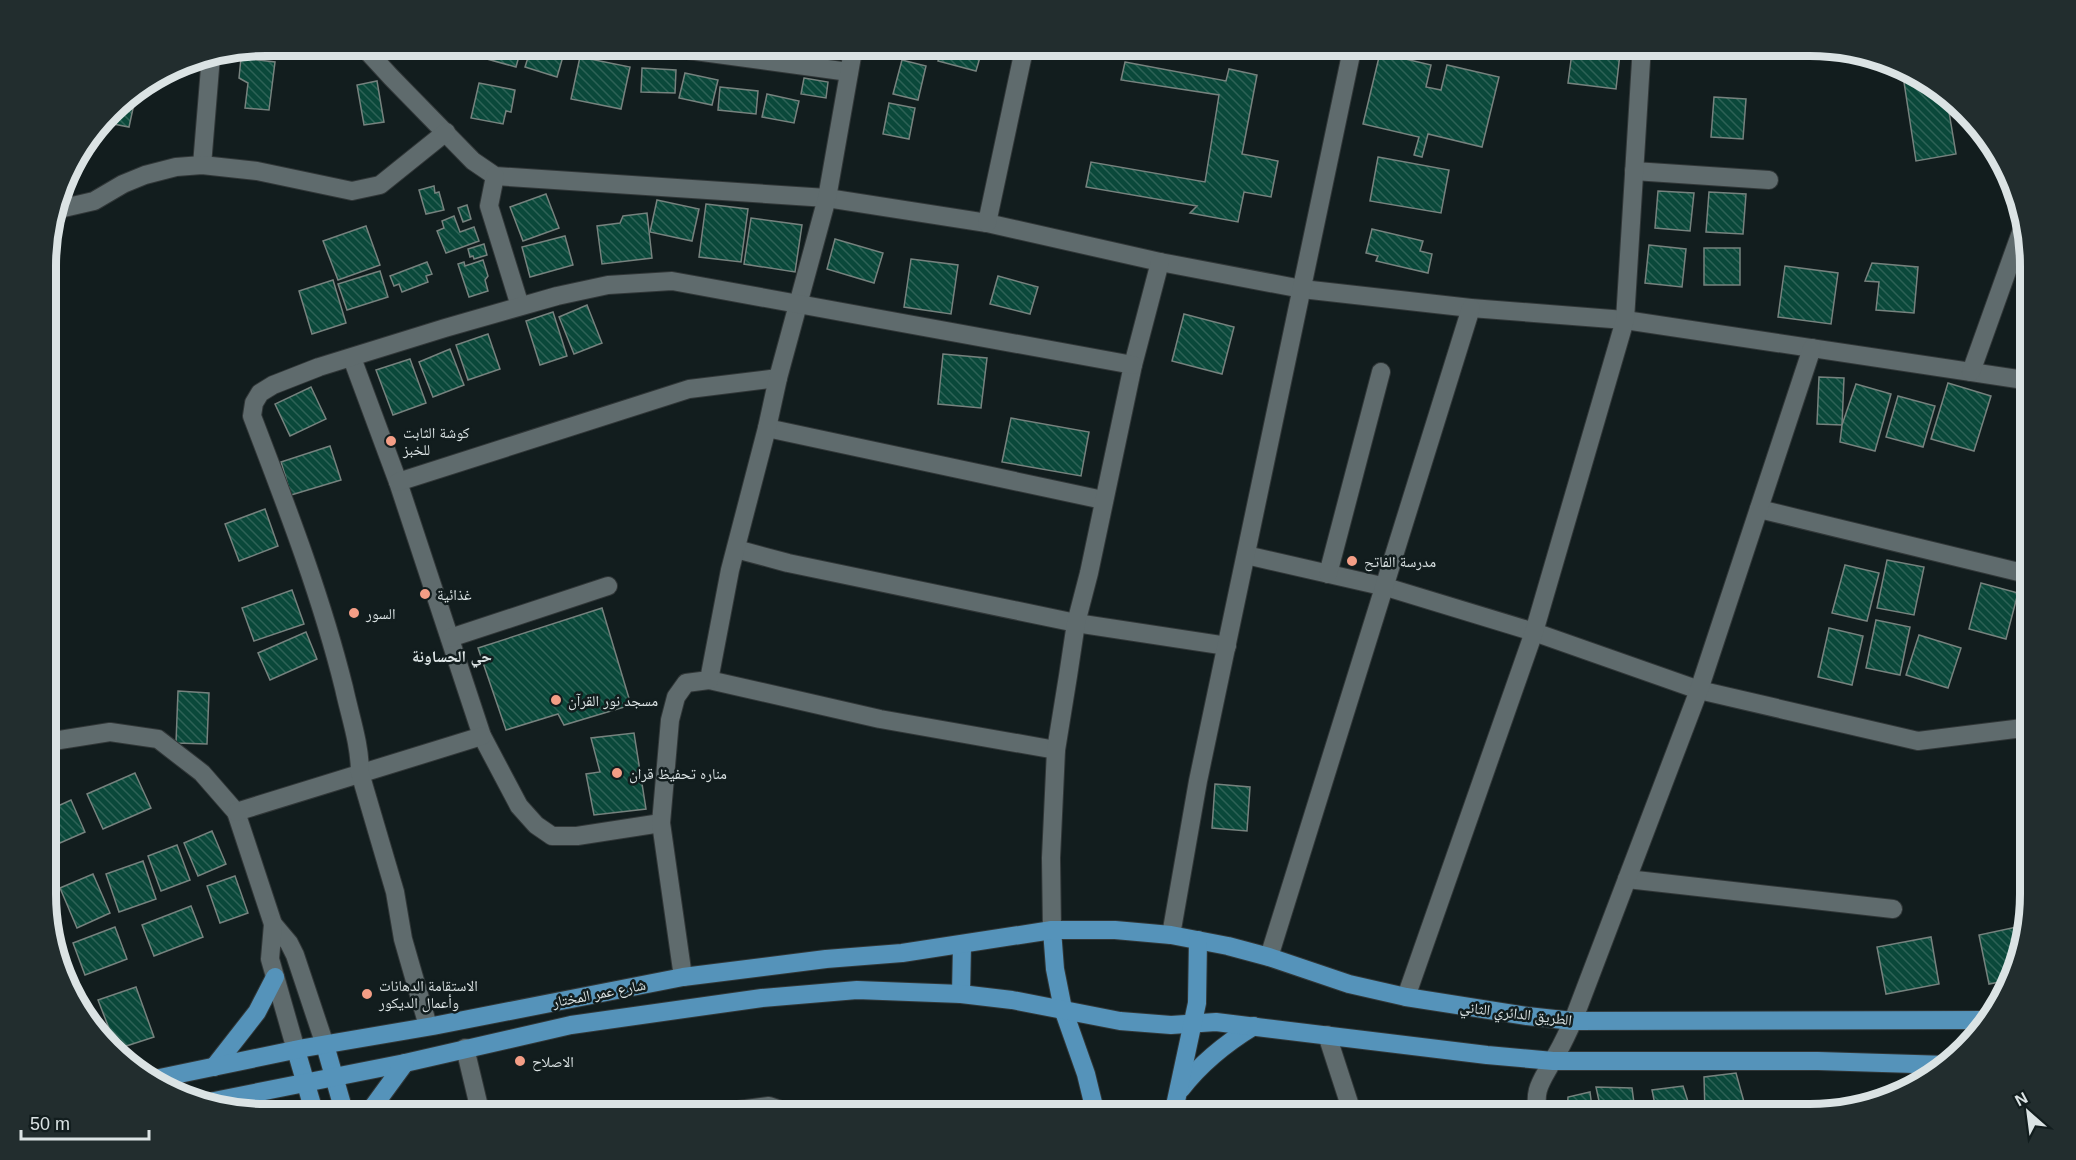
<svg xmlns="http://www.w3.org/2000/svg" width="2076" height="1160" font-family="Arial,'Noto Naskh Arabic',sans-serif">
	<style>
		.building { fill: url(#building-back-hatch); stroke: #76827e; stroke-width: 1.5 }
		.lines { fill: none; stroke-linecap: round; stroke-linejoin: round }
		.minor-casing { stroke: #313738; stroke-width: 20 }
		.major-casing { stroke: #313738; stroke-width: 20 }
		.minor { stroke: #5f6b6d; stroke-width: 18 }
		.major { stroke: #5593ba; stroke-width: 18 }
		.poi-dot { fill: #f49e86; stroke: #121d1e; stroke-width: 2 }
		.labels { text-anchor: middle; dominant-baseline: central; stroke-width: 5; stroke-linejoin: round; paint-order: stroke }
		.poi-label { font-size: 15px; fill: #dbe3e4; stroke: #121d1e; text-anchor: start }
		.street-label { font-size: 15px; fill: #dbe3e4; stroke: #121d1e }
		.neighbourhood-label { font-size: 16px; font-weight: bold; fill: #dbe3e4; stroke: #121d1e }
		.rim { fill: none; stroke: #dbe3e4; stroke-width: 8 }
	</style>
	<defs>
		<pattern id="building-back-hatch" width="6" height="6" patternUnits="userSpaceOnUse" patternTransform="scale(1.5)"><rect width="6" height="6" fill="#0a483a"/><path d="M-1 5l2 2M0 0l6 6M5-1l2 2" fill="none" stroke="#2d6256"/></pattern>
	</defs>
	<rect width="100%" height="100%" fill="#121d1e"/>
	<g class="building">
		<polygon points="303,45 332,45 331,50"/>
		<polygon points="448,45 522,45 516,67 447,48"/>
		<polygon points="532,45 564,53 557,77 525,67"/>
		<polygon points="909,45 930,45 927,57 908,53"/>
		<polygon points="943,45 983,47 976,71 938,61"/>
		<polygon points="1573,45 1621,45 1616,89 1568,83"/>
		<polygon points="1380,53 1431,65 1426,87 1441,90 1447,65 1499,77 1482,147 1428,134 1422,157 1414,155 1419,137 1363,124"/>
		<polygon points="580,57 630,67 621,109 571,99"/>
		<polygon points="241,58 275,62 269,110 245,108 248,83 239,78"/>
		<polygon points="902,60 926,66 918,100 893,94"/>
		<polygon points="1125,62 1226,81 1229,69 1257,75 1242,154 1278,161 1271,197 1244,192 1238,222 1190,213 1197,206 1086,187 1091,162 1205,182 1219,95 1121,80"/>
		<polygon points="642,68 676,70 675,93 641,92"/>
		<polygon points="685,73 718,80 712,105 679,98"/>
		<polygon points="804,78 828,82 826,98 801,94"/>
		<polygon points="1925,78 1947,100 1956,154 1916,161 1904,82"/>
		<polygon points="377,81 384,122 364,125 357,85"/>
		<polygon points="479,83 515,90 511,112 506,111 503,124 471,118"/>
		<polygon points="720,87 758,91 756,114 718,110"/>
		<polygon points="767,94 799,101 794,123 762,117"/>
		<polygon points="125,97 135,99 129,127 103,122 120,100"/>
		<polygon points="1714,97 1746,99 1743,139 1711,137"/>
		<polygon points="889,103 915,108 909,139 883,134"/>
		<polygon points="1378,157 1449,170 1441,213 1370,201"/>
		<polygon points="434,186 435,193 439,192 444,210 426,214 419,190"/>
		<polygon points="1658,191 1694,193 1690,231 1655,228"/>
		<polygon points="1709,192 1746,194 1743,234 1706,232"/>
		<polygon points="546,194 559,228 523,241 510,207"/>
		<polygon points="657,200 699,209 692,241 650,232"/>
		<polygon points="706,204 748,209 741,262 699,257"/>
		<polygon points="467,205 471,219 463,222 458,208"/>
		<polygon points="647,213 652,258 602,264 597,226 620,223 623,216"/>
		<polygon points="454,216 460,232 474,227 479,241 446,253 437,231 444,228 442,221"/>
		<polygon points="751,218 802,225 795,272 744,264"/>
		<polygon points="366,226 380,265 338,280 323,241"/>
		<polygon points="1372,229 1423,241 1420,251 1432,254 1428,273 1376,261 1378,256 1366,253"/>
		<polygon points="565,236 573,265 530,277 522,247"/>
		<polygon points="835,239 883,253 874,283 827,269"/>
		<polygon points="484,244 487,255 474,259 473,256 470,257 468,249"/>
		<polygon points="1649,245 1686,249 1682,287 1645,283"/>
		<rect x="1704" y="248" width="36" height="37"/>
		<polygon points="911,259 958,265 951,314 904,307"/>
		<polygon points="483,260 488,276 485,280 488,291 469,297 458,264 464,262 465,266"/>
		<polygon points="427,262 432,274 426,276 428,282 402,292 399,284 394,286 390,276"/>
		<polygon points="1872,263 1918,267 1914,313 1876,310 1879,282 1865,281"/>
		<polygon points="1785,266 1838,273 1831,324 1778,317"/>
		<polygon points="380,271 388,297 347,310 338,284"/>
		<polygon points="998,276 1038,287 1030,314 990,304"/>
		<polygon points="333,280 346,323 312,334 299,291"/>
		<polygon points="587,305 602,343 574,354 559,317"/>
		<polygon points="553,312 567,356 540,365 526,321"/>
		<polygon points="1184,314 1234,327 1222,374 1172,361"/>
		<polygon points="488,334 500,369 468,380 456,345"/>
		<polygon points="450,349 464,385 433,397 419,362"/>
		<polygon points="943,354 987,358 981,408 938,404"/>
		<polygon points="410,359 426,403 393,415 376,370"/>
		<polygon points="1819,377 1844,378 1842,425 1817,424"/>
		<polygon points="1948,383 1991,396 1974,451 1931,439"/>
		<polygon points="1856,384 1891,394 1875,451 1840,442 1842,425"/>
		<polygon points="311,387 326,419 290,436 275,404"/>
		<polygon points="1898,396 1935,406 1923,447 1886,437"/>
		<polygon points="1011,418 1089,432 1081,476 1002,462"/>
		<polygon points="330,446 341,480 291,495 281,462"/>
		<polygon points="265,509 278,546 239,561 225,524"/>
		<polygon points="1887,560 1924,567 1914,615 1877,608"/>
		<polygon points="1845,565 1879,573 1867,621 1832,613"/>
		<polygon points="1981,583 2018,593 2006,639 1969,629"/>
		<polygon points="292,590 304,624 254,641 242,608"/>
		<polygon points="602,608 631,705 564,725 558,714 506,730 478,648"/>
		<polygon points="1876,620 1910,627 1900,675 1866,668"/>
		<polygon points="1829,628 1863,636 1852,685 1818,677"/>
		<polygon points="306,632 317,659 270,680 258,653"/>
		<polygon points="1919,635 1961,648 1948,688 1906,675"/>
		<polygon points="178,691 209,693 207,744 176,743"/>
		<polygon points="634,733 646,809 594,815 586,774 600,772 591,738"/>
		<polygon points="135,773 151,808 103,829 87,794"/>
		<polygon points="1215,784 1250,787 1247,831 1212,828"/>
		<polygon points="71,800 85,832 60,843 47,811"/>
		<polygon points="212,831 226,864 198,876 184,843"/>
		<polygon points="177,845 190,880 161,891 148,856"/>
		<polygon points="143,861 156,899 119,912 106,874"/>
		<polygon points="93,874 110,913 77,928 60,888"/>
		<polygon points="235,876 248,913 220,923 207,886"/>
		<polygon points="191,906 203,937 154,956 142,925"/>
		<polygon points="2026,925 2009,980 1989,984 1979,935"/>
		<polygon points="115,927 127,959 85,975 73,943"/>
		<polygon points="1931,937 1939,984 1886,994 1877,947"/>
		<polygon points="136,987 154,1037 117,1049 98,1000"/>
		<polygon points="1736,1073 1744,1102 1705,1113 1704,1077"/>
		<polygon points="1683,1086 1691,1111 1672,1115 1657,1115 1652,1090"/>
		<polygon points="1596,1087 1632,1088 1635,1111 1616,1115 1602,1115"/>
		<polygon points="1590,1092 1593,1115 1567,1115 1568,1097"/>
	</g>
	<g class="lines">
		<defs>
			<g id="minor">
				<polyline points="365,45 368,52 391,77 473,161 495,176 827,198 987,223 1160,262 1302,289 1471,308 1625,320 2031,381"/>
				<polyline points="651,45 849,72"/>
				<polyline points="202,165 211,56"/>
				<polyline points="1634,171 1769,180"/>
				<polyline points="495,176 489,206 520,306"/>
				<polyline points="55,210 94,201 123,184 145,175 176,167 202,165 257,171 352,191 380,185 446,132"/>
				<polyline points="987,223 1025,45"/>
				<polyline points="352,358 398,482 482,736 519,806 536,825 552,836 577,836 661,823"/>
				<polyline points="1971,372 2020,235 2024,231"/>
				<polyline points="767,428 1103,500"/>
				<polyline points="398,482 689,389 778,378"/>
				<polyline points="1759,509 2031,575"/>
				<polyline points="736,549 788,563 1076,623 1227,646"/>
				<polyline points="1246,555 1386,587 1534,632 1699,690 1918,741 2031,727"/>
				<polyline points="1328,574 1381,372"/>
				<polyline points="450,638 608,586"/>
				<polyline points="709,680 880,719 1056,750"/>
				<polyline points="47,742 110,732 158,739 202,773 236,812 273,924 289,943 295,955 325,1045"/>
				<polyline points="236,812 482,736"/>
				<polyline points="1627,879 1893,909"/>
				<polyline points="273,924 270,959 296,1050"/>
				<polyline points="1052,930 1051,858 1056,750 1068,676 1076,623 1089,573 1133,365 1160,262"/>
				<polyline points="1171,935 1198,781 1353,45"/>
				<polyline points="1269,957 1471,308"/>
				<polyline points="683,977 661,823 670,720 676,697 686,683 709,680 730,570 767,428 778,378 827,198 854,45"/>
				<polyline points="1406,997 1534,632 1625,320 1642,45"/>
				<path d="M428,1026L403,939L395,892L360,773C360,744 350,716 344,688C321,595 286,505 252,416L254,403L260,393L273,385L319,367L445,328L557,296L608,285L672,281L1133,365"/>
				<polyline points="1327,1035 1353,1115"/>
				<polyline points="465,1048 481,1115"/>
				<polyline points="699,1115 769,1106 778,1109 783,1115"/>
				<path d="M1539,1115C1532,1090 1542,1081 1553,1060C1561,1048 1567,1034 1573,1021L1699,690L1812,348"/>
			</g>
			<g id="major">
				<polyline points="1052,930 1055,969 1063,1009 1086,1074 1096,1115"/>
				<polyline points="961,994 962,945"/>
				<polyline points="325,1045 345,1115"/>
				<polyline points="296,1050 315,1115"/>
				<polyline points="214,1067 257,1012 275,977"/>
				<polyline points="150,1080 304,1048 433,1026 683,977 826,959 902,953 1052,930 1115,930 1171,935 1228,946 1269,957 1349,984 1406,997 1527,1016 1573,1021 1990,1020"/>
				<path d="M1181,1089C1201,1063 1226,1043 1254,1026"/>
				<polyline points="235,1098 278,1115"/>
				<polyline points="214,1101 405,1063 571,1025 762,998 857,990 961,994 1012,1000 1120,1021 1171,1025 1216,1022 1487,1055 1553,1061 1818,1061 1947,1065"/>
				<polyline points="367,1115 405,1063"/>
				<polyline points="1173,1115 1197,1003 1198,940"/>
			</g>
		</defs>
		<use href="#minor" class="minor-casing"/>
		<use href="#major" class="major-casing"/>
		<use href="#minor" class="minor"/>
		<use href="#major" class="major"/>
	</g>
	<g class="poi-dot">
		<circle cx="391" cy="441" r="6"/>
		<circle cx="1352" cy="561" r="6"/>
		<circle cx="425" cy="594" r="6"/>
		<circle cx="354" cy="613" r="6"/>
		<circle cx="556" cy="700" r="6"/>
		<circle cx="617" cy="773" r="6"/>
		<circle cx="367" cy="994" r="6"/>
		<circle cx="520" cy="1061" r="6"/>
	</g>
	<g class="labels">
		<g class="poi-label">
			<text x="403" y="432">كوشة الثابت<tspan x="403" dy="17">للخبز</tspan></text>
			<text x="1364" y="561">مدرسة الفاتح</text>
			<text x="437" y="594">غذائية</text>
			<text x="366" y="613">السور</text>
			<text x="568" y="700">مسجد نور القرآن</text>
			<text x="629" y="773">مناره تحفيظ قران</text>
			<text x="379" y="985">الاستقامة الدهانات<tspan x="379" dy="17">وأعمال الديكور</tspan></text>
			<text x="532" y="1061">الاصلاح</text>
		</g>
		<g class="street-label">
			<text transform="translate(599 993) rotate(-11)">شارع عمر المختار</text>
			<text transform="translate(1516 1013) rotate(7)">الطريق الدائري الثاني</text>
		</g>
		<g class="neighbourhood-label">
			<text x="452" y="656">حي الحساونة</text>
		</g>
	</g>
	<path d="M0 0H2076V1160H0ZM266 56H1810A210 210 0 0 1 2020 266V894A210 210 0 0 1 1810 1104H266A210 210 0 0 1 56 894V266A210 210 0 0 1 266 56Z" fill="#222d2e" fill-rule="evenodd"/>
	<path class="rim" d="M266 56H1810A210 210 0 0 1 2020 266V894A210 210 0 0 1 1810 1104H266A210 210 0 0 1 56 894V266A210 210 0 0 1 266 56Z"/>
	<g transform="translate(2028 1112) rotate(332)" stroke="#121d1e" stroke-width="4.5" paint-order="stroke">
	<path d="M0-4.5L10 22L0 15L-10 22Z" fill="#dbe3e4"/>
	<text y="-9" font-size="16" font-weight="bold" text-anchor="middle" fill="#dbe3e4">N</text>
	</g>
	<path d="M21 1130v9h128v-9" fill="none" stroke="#dbe3e4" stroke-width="3"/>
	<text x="30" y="1130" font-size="18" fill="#dbe3e4" stroke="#121d1e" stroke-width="4.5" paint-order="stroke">50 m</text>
</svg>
